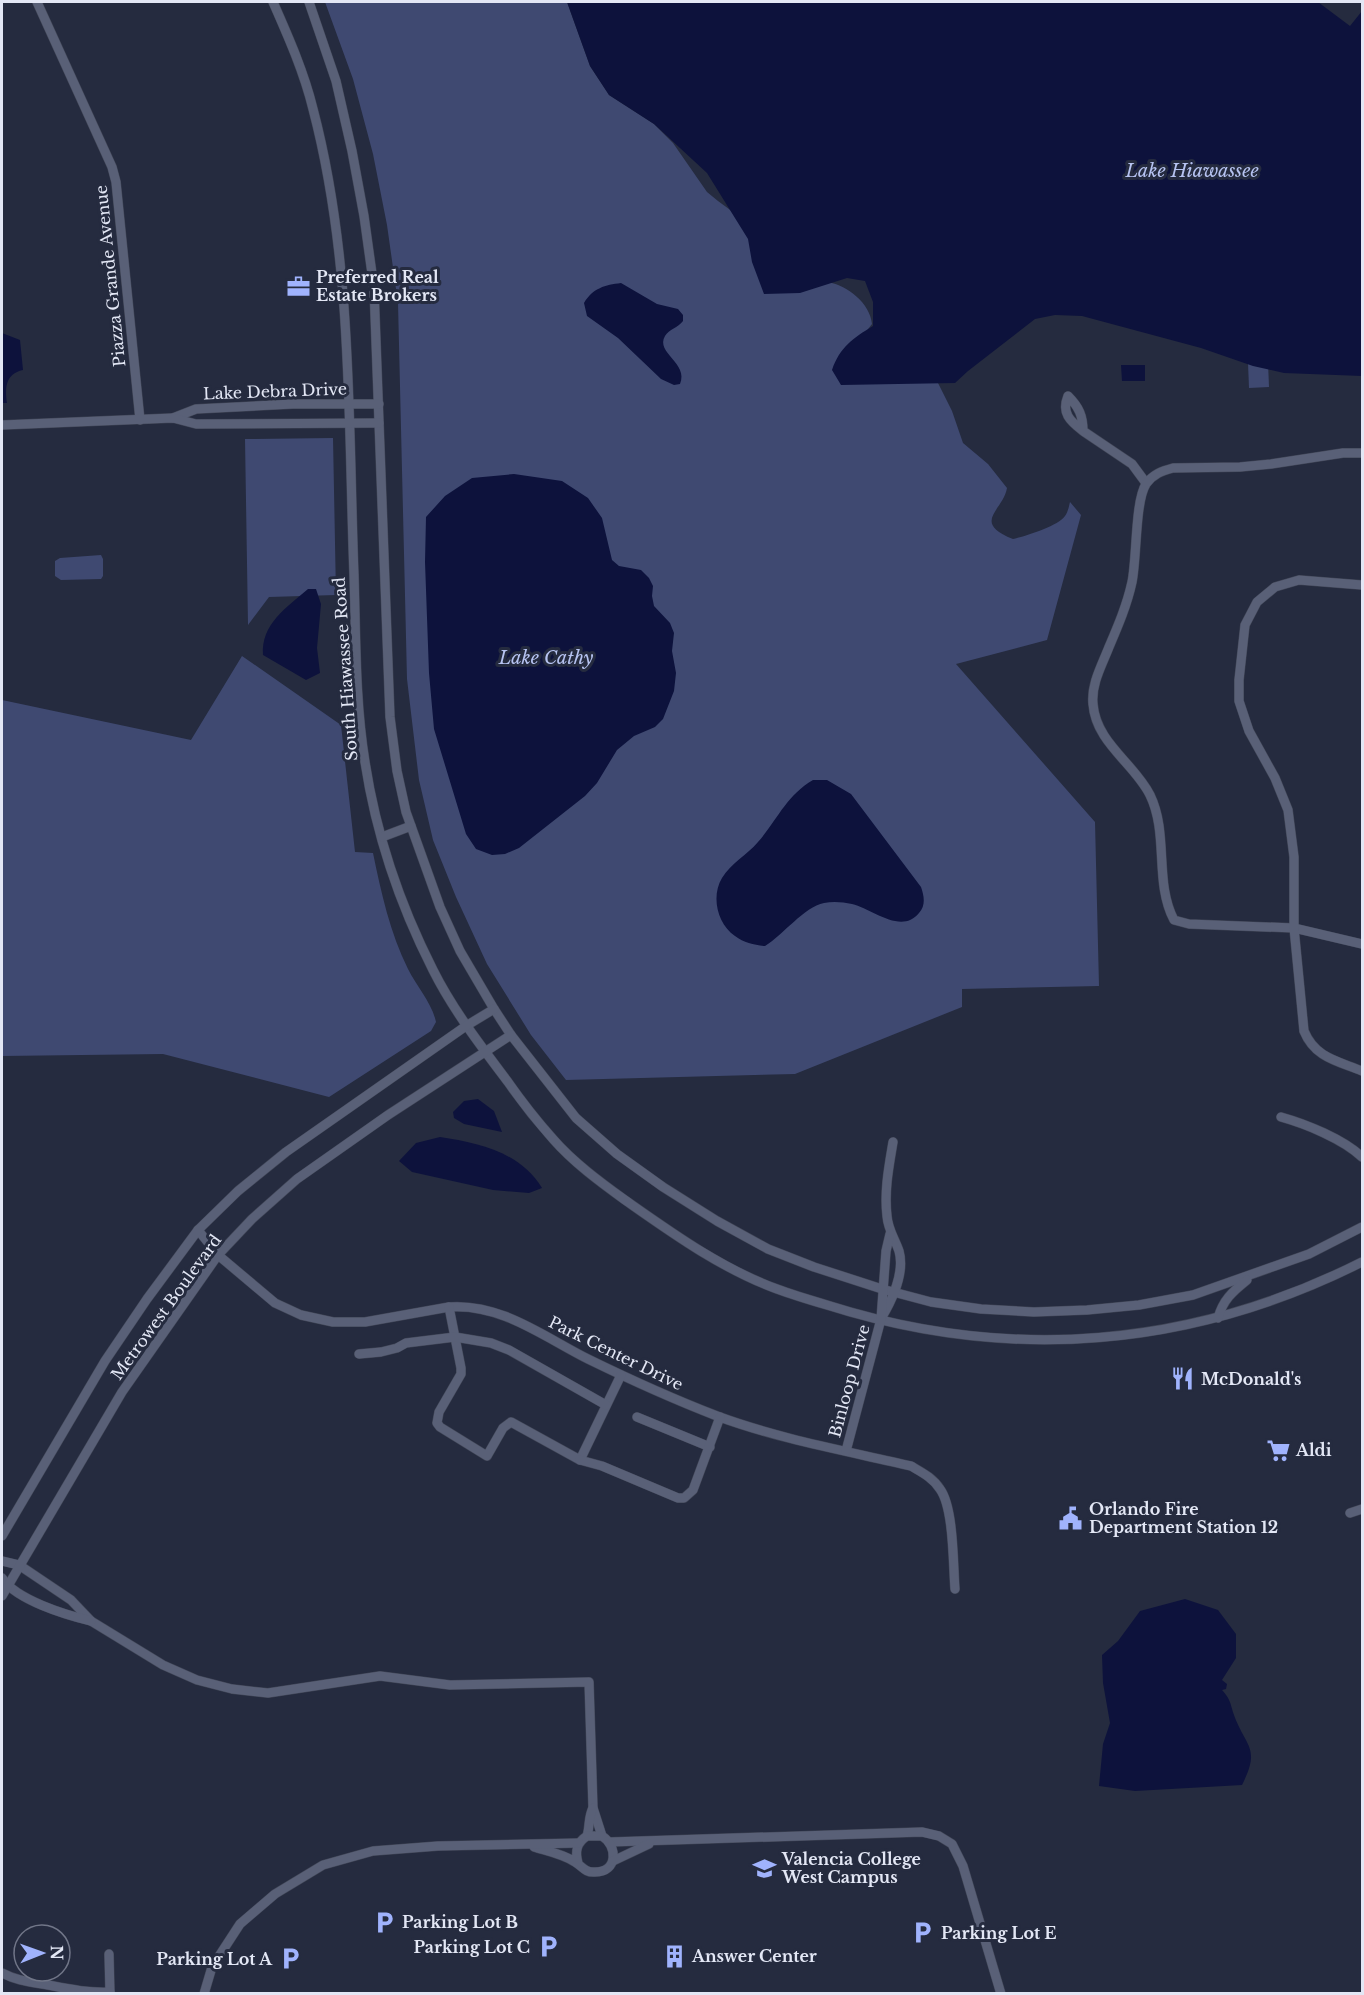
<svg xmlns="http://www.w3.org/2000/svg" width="1364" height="1995" font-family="'Libre Baskerville',serif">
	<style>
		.green { fill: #3f4971 }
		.water { fill: #0d123c }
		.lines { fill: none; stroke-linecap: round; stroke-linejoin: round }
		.minor-casing { stroke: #414657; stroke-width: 10 }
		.minor { stroke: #596077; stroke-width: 9 }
		.labels { text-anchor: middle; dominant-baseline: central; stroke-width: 6; stroke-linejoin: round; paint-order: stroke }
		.street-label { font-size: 16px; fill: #e3e7f5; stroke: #252b3f }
		.poi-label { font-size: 16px; font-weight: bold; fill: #e3e7f5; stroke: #252b3f; text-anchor: start }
		.water-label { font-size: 18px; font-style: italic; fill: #b6c3f1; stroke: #252b3f }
	</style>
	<rect width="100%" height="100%" fill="#252b3f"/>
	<g class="green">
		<path d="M325,2H567L590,66L609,95L654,124L673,143L707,192L718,201L828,282C848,286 870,303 872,324L865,333L931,369L952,411L963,443L988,464L1007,488C1003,511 971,522 1013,539C1026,536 1058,526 1065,516C1068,512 1069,506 1070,502L1081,515L1047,640L956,664L1095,822L1099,986L962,989V1007L795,1074L566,1080L531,1035L487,964L456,897L433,840L419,780L407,679L398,303L387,225L373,154L353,79Z"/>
		<polygon points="1268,362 1269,387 1249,388 1248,363"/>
		<polygon points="333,438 336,595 269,597 248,625 245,439"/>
		<polygon points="101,555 103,559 103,576 101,579 61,580 55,576 55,561 60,558"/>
		<path d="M242,656L341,725L355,852L373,853C381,892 390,933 408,969C417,987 432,1003 436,1022L431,1031L329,1097L163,1054L2,1056V700L191,740Z"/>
	</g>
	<g class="water">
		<path d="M567,2H1318L1350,26L1362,11V376L1284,373L1253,366L1201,348L1082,316L1055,315L1035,319L968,371L955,383L841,385L832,370C840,347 853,338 873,326V302L865,281L847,278L800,293L764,294L752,262L748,239L707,173L654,124L609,95L590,66Z"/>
		<path d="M621,283L657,304L678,309L683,315V321C678,328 669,329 665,336C655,353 689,363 680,384L674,385L661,379L618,338L587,316L584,303C593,288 605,285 621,283Z"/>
		<path d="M2,333L20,340L23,370C5,374 5,388 7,403H2Z"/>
		<polygon points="1121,365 1145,365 1145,381 1122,381"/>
		<polygon points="514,474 562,481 588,498 602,518 612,560 619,566 641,570 649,578 653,586 652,596 654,606 670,623 674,633 672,651 676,673 674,691 663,719 655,727 634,736 617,750 597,783 585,796 519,848 505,854 492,855 476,849 466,834 434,729 429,673 425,562 426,517 445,496 472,478"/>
		<path d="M308,589H316L321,604L317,648L320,673L306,680L263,655C261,624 286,608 308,589Z"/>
		<path d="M813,780H827L851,794L921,887C924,896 926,905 919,913C901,935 873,909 852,904C843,902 833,901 824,903C804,907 783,935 765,946C754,945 744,943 735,936C717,924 711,896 722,878C731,863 747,855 758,842C778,819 786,796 813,780Z"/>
		<polygon points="478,1099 494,1111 502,1132 464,1124 454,1118 453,1112 464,1101"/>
		<path d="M440,1137C479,1143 520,1152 542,1188L529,1193L493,1190L412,1172L399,1161L416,1143Z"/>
		<path d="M1185,1599L1218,1610L1236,1634V1658L1222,1680L1227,1684L1226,1689L1222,1690C1231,1700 1230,1703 1234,1715C1246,1748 1261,1747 1242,1785L1135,1791L1099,1786L1103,1744L1110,1723L1103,1683L1102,1655L1118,1641L1140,1611Z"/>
	</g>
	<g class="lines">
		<defs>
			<g id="minor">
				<polyline points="37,2 112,167 116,182 140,420"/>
				<path d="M273,2C288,36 304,72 313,109C353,261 348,420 354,575C356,637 355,701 365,762C376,834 400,905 433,970C453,1010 481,1046 508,1082C522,1102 537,1121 553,1139C573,1162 600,1182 625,1200C672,1233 722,1269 777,1289C793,1295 810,1300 827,1305C1010,1363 1191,1348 1362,1262"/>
				<polyline points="309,2 336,81 352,151 364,216 374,288 390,717 397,771 406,812 440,907 460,951 494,1009 511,1035 576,1118 617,1154 663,1187 717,1221 768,1249 814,1267 882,1289 931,1302 981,1309 1034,1312 1087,1310 1139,1305 1193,1295 1309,1254 1362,1227"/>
				<polyline points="173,418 196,409 293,404 379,404"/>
				<polyline points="2,425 173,418 196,424 379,423"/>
				<path d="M1083,431C1070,421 1061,413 1068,396C1079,407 1083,416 1083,431L1132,464L1146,483"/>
				<path d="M1362,453H1343L1271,464L1240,467L1173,468C1162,471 1153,474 1146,484C1135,501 1137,558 1132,582C1127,605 1118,626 1109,647C1102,665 1091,684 1093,704C1096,743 1134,763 1150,795C1169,834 1154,882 1174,920L1189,924L1294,928L1362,944"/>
				<path d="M1362,585L1299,580L1275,587L1257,602L1245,625L1239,680V701L1249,731L1275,778L1288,810L1294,857V928L1304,1031C1315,1058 1338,1061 1362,1071"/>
				<polyline points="382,837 411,826"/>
				<path d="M1281,1117C1306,1124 1343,1139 1362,1157"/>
				<path d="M198,1230L218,1255L275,1303L301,1315L333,1322H365L449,1307C501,1303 544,1337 588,1359C631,1380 673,1399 717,1416C779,1439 847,1451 911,1466C923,1473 933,1478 940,1489C954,1508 953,1565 955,1589"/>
				<polyline points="449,1307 461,1368 461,1374 439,1412 437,1423 440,1427 487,1456 503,1428 511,1422 580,1460 621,1375"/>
				<path d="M882,1317C892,1300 905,1272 899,1251C895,1239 888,1230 887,1216C884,1191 889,1166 893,1142"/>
				<path d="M1218,1318C1223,1300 1232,1292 1247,1280"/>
				<polyline points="359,1354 381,1352 397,1348 406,1343 455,1337 491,1343 509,1350 606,1405"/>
				<polyline points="637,1417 710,1447"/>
				<polyline points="846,1451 881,1319 886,1251 890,1234"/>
				<polyline points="580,1460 602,1466 678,1498 684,1498 693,1490 720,1417"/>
				<polyline points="1350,1513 1362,1509"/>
				<polyline points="2,1536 105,1361 147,1299 198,1230 238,1191 286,1152 466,1026 494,1009"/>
				<polyline points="2,1561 19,1565 71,1600 91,1621 163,1665 197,1680 232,1689 268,1693 380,1676 450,1685 589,1682 593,1808 602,1836"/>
				<path d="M2,1578C16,1600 66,1615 91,1621"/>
				<polyline points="2,1596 122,1392 218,1255 252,1219 297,1179 388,1115 511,1035"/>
				<path d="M587,1836C590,1827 588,1817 593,1808"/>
				<polyline points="610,1842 922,1832 939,1836 952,1844 963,1866 1001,1994"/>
				<path d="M534,1847C547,1851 563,1854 575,1862C582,1866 585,1873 595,1872C618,1872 618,1846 602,1836H587C576,1843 575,1852 578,1863"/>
				<polyline points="613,1861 649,1844"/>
				<polyline points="109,1954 110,1994"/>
				<path d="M2,1973C17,1981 31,1982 48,1985C69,1989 88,1993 110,1992"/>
				<polyline points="204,1994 212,1967 240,1924 275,1894 323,1865 373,1851 438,1846 579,1843"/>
			</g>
		</defs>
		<use href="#minor" class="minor-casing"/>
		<use href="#minor" class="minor"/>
	</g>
	<defs>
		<symbol id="office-bare" viewBox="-9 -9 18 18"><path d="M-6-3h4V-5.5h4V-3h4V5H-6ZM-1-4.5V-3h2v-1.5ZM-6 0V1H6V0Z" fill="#a0b3fd" stroke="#252b3f" stroke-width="2.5" paint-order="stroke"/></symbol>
		<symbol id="restaurant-bare" viewBox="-9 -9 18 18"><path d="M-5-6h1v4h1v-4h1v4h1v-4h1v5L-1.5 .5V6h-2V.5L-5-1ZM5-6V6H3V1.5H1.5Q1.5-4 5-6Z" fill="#a0b3fd" stroke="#252b3f" stroke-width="2.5" paint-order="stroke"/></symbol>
		<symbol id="supermarket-bare" viewBox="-9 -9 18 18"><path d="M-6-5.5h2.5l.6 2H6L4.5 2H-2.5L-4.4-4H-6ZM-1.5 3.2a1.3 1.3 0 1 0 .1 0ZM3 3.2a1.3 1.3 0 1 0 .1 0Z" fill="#a0b3fd" stroke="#252b3f" stroke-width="2.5" paint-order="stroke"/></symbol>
		<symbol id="civic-bare" viewBox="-9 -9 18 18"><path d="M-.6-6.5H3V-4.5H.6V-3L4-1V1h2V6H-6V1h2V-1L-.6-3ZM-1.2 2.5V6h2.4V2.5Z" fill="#a0b3fd" stroke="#252b3f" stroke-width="2.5" paint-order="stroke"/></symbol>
		<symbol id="university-bare" viewBox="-9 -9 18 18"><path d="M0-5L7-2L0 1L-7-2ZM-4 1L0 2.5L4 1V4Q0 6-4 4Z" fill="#a0b3fd" stroke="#252b3f" stroke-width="2.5" paint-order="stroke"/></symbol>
		<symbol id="parking-bare" viewBox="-9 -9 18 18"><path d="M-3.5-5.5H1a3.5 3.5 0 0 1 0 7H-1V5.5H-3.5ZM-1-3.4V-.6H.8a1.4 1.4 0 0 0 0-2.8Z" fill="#a0b3fd" stroke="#252b3f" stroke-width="2.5" paint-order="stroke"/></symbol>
		<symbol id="building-bare" viewBox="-9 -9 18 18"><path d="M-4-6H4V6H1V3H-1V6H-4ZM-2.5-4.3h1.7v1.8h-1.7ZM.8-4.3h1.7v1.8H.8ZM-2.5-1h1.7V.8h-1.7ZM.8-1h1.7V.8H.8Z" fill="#a0b3fd" stroke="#252b3f" stroke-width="2.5" paint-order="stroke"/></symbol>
	</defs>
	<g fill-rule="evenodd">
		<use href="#office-bare" x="282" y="270" width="33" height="33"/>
		<use href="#restaurant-bare" x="1166" y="1362" width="33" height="33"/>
		<use href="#supermarket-bare" x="1262" y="1434" width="33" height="33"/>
		<use href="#civic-bare" x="1054" y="1502" width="33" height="33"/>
		<use href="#university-bare" x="748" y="1852" width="33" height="33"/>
		<use href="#parking-bare" x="368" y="1906" width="33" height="33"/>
		<use href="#parking-bare" x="906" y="1916" width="33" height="33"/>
		<use href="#parking-bare" x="532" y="1930" width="33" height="33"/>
		<use href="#building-bare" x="658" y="1940" width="33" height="33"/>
		<use href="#parking-bare" x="274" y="1942" width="33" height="33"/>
	</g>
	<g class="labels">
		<g class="street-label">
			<text transform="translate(110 276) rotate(-96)">Piazza Grande Avenue</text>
			<text transform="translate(275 391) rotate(-2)">Lake Debra Drive</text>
			<text transform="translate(345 669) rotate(-94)">South Hiawassee Road</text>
			<text transform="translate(166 1307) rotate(-54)">Metrowest Boulevard</text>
			<text transform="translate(616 1353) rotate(26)">Park Center Drive</text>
			<text transform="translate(849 1381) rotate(-75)">Binloop Drive</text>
		</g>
		<g class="poi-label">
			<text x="316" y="277">Preferred Real<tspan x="316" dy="18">Estate Brokers</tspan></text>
			<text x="1201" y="1379">McDonald's</text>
			<text x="1296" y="1450">Aldi</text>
			<text x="1089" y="1509">Orlando Fire<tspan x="1089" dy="18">Department Station 12</tspan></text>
			<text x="782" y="1859">Valencia College<tspan x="782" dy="18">West Campus</tspan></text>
			<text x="402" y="1922">Parking Lot B</text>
			<text x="941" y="1933">Parking Lot E</text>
			<text x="530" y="1947" text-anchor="end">Parking Lot C</text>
			<text x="692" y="1956">Answer Center</text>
			<text x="272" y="1959" text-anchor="end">Parking Lot A</text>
		</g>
		<g class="water-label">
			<text x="1192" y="171">Lake Hiawassee</text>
			<text x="546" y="658">Lake Cathy</text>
		</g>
	</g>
	<rect width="1364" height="1995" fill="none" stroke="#e3e7f5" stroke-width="6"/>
	<g transform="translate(42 1953) rotate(89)"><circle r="28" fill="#252b3f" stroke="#717688" stroke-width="1.5"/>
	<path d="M0-4.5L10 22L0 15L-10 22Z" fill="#a0b3fd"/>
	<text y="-9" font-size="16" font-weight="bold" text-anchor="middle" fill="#e3e7f5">N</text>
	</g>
</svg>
